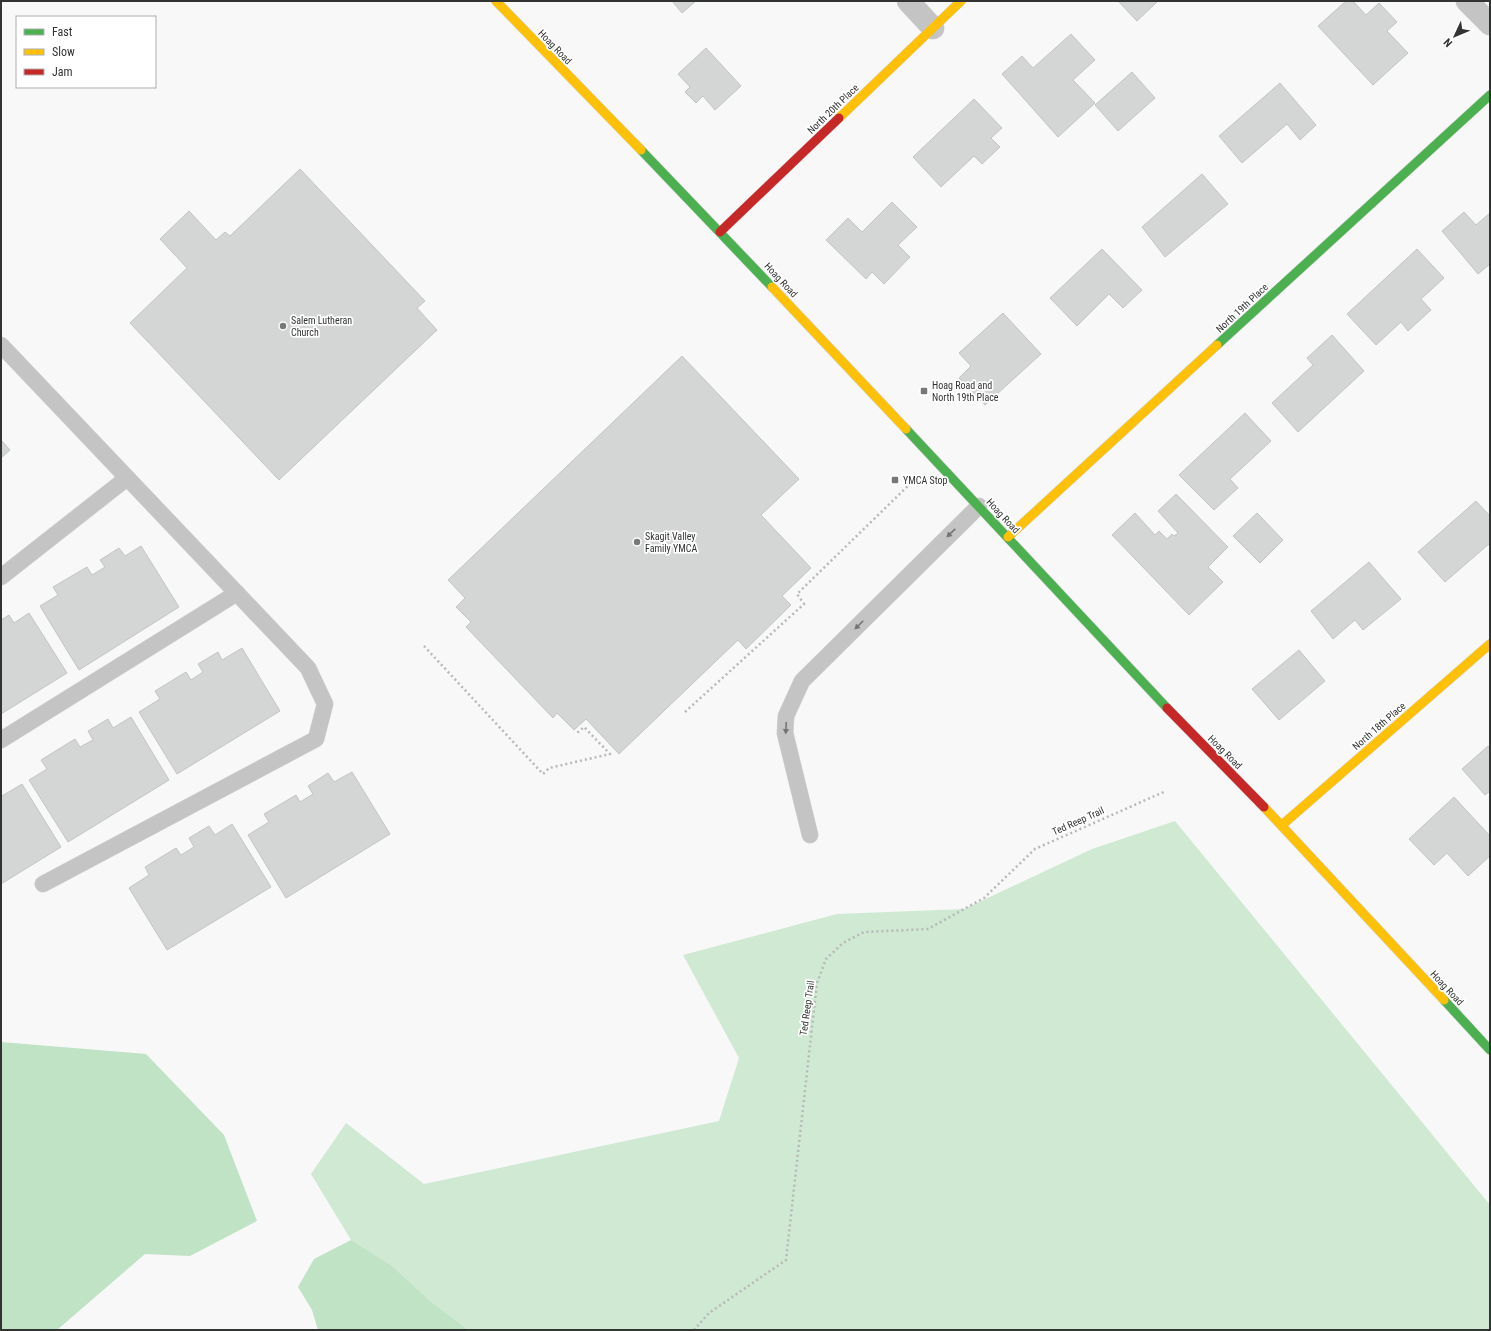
<svg xmlns="http://www.w3.org/2000/svg" width="1491" height="1331" font-family="'Roboto Condensed',sans-serif">
	<style>
		.green { fill: #cfe9d2 }
		.forest { fill: #c0e2c5 }
		.building { fill: #d4d5d5; stroke: #c3c4c4 }
		.lines { fill: none; stroke-linecap: round; stroke-linejoin: round }
		.lane-casing { stroke: #d4d5d5; stroke-width: 17 }
		.street-casing { stroke: #d4d5d5; stroke-width: 23 }
		.fast-casing { stroke: #d4d5d5; stroke-width: 10 }
		.slow-casing { stroke: #d4d5d5; stroke-width: 10 }
		.jam-casing { stroke: #d4d5d5; stroke-width: 10 }
		.path { stroke: #b8b8b8; stroke-width: 2.5; stroke-dasharray: 2 3; stroke-linecap: butt }
		.lane { stroke: #c4c4c4; stroke-width: 16 }
		.street { stroke: #c4c4c4; stroke-width: 22 }
		.fast { stroke: #4caf50; stroke-width: 9 }
		.slow { stroke: #ffc107; stroke-width: 9 }
		.jam { stroke: #c62828; stroke-width: 9 }
		.oneway { fill: #747474 }
		.poi-dot { fill: #777878; stroke: #fff; stroke-width: 1.5 }
		.labels { text-anchor: middle; dominant-baseline: central; stroke-width: 3.5; stroke-linejoin: round; paint-order: stroke }
		.street-label { font-size: 10px; fill: #323333; stroke: #fff }
		.poi-label { font-size: 10px; fill: #323333; stroke: #fff; text-anchor: start }
	</style>
	<rect width="100%" height="100%" fill="#f8f8f9"/>
	<polygon class="green" points="1175,821 1490,1205 1490,1330 468,1330 429,1300 391,1265 351,1240 311,1174 346,1123 424,1184 719,1121 739,1058 683,955 837,914 964,909 1092,849"/>
	<g class="forest">
		<polygon points="1,1042 146,1054 224,1135 257,1221 190,1256 145,1254 57,1330 1,1330"/>
		<polygon points="351,1240 391,1265 429,1300 468,1330 318,1330 312,1310 298,1287 314,1259"/>
	</g>
	<g class="building">
		<polygon points="672,1 696,1 682,13"/>
		<polygon points="1118,1 1158,1 1137,21"/>
		<polygon points="1346,1 1353,1 1366,15 1379,3 1397,22 1387,31 1408,53 1373,85 1318,26"/>
		<polygon points="1071,34 1095,60 1073,80 1095,103 1058,137 1002,74 1022,56 1033,68"/>
		<polygon points="706,48 741,86 715,110 703,96 696,103 685,92 690,87 678,74"/>
		<polygon points="1132,72 1155,98 1118,131 1095,105"/>
		<polygon points="1280,83 1316,125 1300,140 1287,124 1242,163 1219,136"/>
		<polygon points="974,99 1002,128 991,138 1000,147 982,164 974,156 941,187 913,157"/>
		<polygon points="300,169 425,301 417,308 437,330 279,480 130,323 187,268 160,239 189,211 216,240 225,232 230,236"/>
		<polygon points="1202,174 1228,204 1165,257 1142,227"/>
		<polygon points="892,202 917,227 898,245 910,257 884,284 872,272 866,279 826,240 848,218 862,232"/>
		<polygon points="1464,212 1476,225 1490,213 1490,264 1478,274 1442,231"/>
		<polygon points="1102,249 1142,290 1123,308 1109,294 1077,326 1050,298"/>
		<polygon points="1417,249 1444,278 1421,299 1431,310 1408,331 1401,322 1376,345 1347,314"/>
		<polygon points="1003,313 1041,354 985,405 959,378 971,366 959,353"/>
		<polygon points="1332,335 1364,371 1298,432 1272,403 1313,365 1307,358"/>
		<polygon points="682,356 799,479 761,515 811,568 782,596 791,605 746,649 738,640 619,754 586,719 574,730 557,713 553,718 466,627 471,622 456,607 465,598 448,580"/>
		<polygon points="1245,413 1271,441 1230,479 1238,488 1214,510 1179,475"/>
		<polygon points="1,440 10,450 1,458"/>
		<polygon points="1176,494 1228,547 1208,567 1223,582 1189,615 1112,535 1135,513 1155,535 1159,531 1167,539 1172,534 1174,536 1178,533 1158,511"/>
		<polygon points="1476,501 1490,516 1490,543 1445,582 1418,552"/>
		<polygon points="1257,513 1283,540 1260,563 1233,536"/>
		<polygon points="141,546 179,607 79,670 40,606 58,595 53,587 87,567 92,575 105,567 100,560 119,548 125,556"/>
		<polygon points="1369,562 1401,599 1363,630 1355,620 1333,639 1311,611"/>
		<polygon points="29,613 67,673 1,714 1,620 9,615 14,623"/>
		<polygon points="242,648 280,711 177,774 139,712 160,699 155,691 186,672 191,680 203,672 198,664 218,652 222,660"/>
		<polygon points="1299,650 1325,681 1279,720 1252,689"/>
		<polygon points="131,717 169,780 68,842 29,780 47,769 41,760 75,739 80,747 93,740 88,731 108,719 113,728"/>
		<polygon points="1488,746 1490,748 1490,791 1485,795 1462,769"/>
		<polygon points="352,772 390,834 286,898 248,835 269,822 264,814 296,795 300,802 313,794 308,786 328,773 334,782"/>
		<polygon points="22,784 61,847 1,884 1,794 2,796"/>
		<polygon points="1454,797 1490,836 1490,856 1468,876 1447,853 1434,865 1409,839"/>
		<polygon points="232,824 271,887 167,950 129,888 149,875 145,867 176,848 181,855 194,847 189,838 209,826 215,835"/>
	</g>
	<g class="lines">
		<defs>
			<g id="lane">
				<polyline points="1,345 308,668 325,704 316,739 43,884"/>
				<polyline points="1,577 127,478"/>
				<polyline points="1,740 237,593"/>
				<polyline points="810,835 785,733 786,716 802,681 979,506"/>
			</g>
			<g id="street">
				<polyline points="908,1 933,28"/>
				<polyline points="1467,1 1490,24"/>
			</g>
			<g id="fast">
				<polyline points="641,150 772,287"/>
				<polyline points="1217,345 1490,95"/>
				<polyline points="906,429 1167,708"/>
				<polyline points="1444,1000 1490,1050"/>
			</g>
			<g id="slow">
				<polyline points="496,1 641,150"/>
				<polyline points="839,118 961,1"/>
				<polyline points="772,287 906,429"/>
				<polyline points="1008,537 1217,345"/>
				<polyline points="1264,807 1444,1000"/>
				<polyline points="1282,825 1490,644"/>
			</g>
			<g id="jam">
				<polyline points="720,232 839,118"/>
				<polyline points="1167,708 1264,807"/>
			</g>
		</defs>
		<use href="#lane" class="lane-casing"/>
		<use href="#street" class="street-casing"/>
		<use href="#fast" class="fast-casing"/>
		<use href="#slow" class="slow-casing"/>
		<use href="#jam" class="jam-casing"/>
		<g class="path">
			<polyline points="424,646 543,774 549,768 610,754 584,727 577,733"/>
			<polyline points="685,712 804,604 797,594 911,483"/>
			<polyline points="694,1330 709,1313 786,1260 817,983 826,959 843,943 864,932 928,929 984,898 1035,849 1166,791"/>
		</g>
		<use href="#lane" class="lane"/>
		<use href="#street" class="street"/>
		<use href="#fast" class="fast"/>
		<use href="#slow" class="slow"/>
		<use href="#jam" class="jam"/>
	</g>
	<defs><path id="oneway-solid" d="M-6-.8H1V-3.2L6.5 0L1 3.2V.8H-6Z"/></defs>
	<g class="oneway">
		<use href="#oneway-solid" transform="translate(951 533) rotate(136)"/>
		<use href="#oneway-solid" transform="translate(859 625) rotate(135)"/>
		<use href="#oneway-solid" transform="translate(786 728) rotate(93)"/>
	</g>
	<g class="poi-dot">
		<circle cx="283" cy="326" r="4"/>
		<rect x="920" y="387" width="8" height="8" rx="2"/>
		<rect x="891" y="476" width="8" height="8" rx="2"/>
		<circle cx="637" cy="542" r="4"/>
	</g>
	<g class="labels">
		<g class="street-label">
			<text transform="translate(555 47) rotate(46)">Hoag Road</text>
			<text transform="translate(833 109) rotate(-44)">North 20th Place</text>
			<text transform="translate(781 280) rotate(47)">Hoag Road</text>
			<text transform="translate(1242 308) rotate(-43)">North 19th Place</text>
			<text transform="translate(1003 516) rotate(47)">Hoag Road</text>
			<text transform="translate(1379 726) rotate(-41)">North 18th Place</text>
			<text transform="translate(1225 752) rotate(45)">Hoag Road</text>
			<text transform="translate(1078 821) rotate(-24)">Ted Reep Trail</text>
			<text transform="translate(1447 988) rotate(47)">Hoag Road</text>
			<text transform="translate(807 1008) rotate(-82)">Ted Reep Trail</text>
		</g>
		<g class="poi-label">
			<text x="291" y="320">Salem Lutheran<tspan x="291" dy="12">Church</tspan></text>
			<text x="932" y="385">Hoag Road and<tspan x="932" dy="12">North 19th Place</tspan></text>
			<text x="903" y="480">YMCA Stop</text>
			<text x="645" y="536">Skagit Valley<tspan x="645" dy="12">Family YMCA</tspan></text>
		</g>
	</g>
	<rect width="1491" height="1331" fill="none" stroke="#323333" stroke-width="4"/>
	<rect x="16" y="16" width="140" height="72" fill="#ffffff" stroke="#adadad"/>
	<rect x="24" y="29" width="20" height="6" fill="#4caf50" stroke="#adadad"/>
	<text x="52" y="36" font-size="12" fill="#323333">Fast</text>
	<rect x="24" y="49" width="20" height="6" fill="#ffc107" stroke="#adadad"/>
	<text x="52" y="56" font-size="12" fill="#323333">Slow</text>
	<rect x="24" y="69" width="20" height="6" fill="#c62828" stroke="#adadad"/>
	<text x="52" y="76" font-size="12" fill="#323333">Jam</text>
	<g transform="translate(1455 36) rotate(226)" stroke="#ffffff" stroke-width="3" paint-order="stroke">
	<path d="M0-3L7 15L0 10L-7 15Z" fill="#323333"/>
	<text y="-6" font-size="11" font-weight="bold" text-anchor="middle" fill="#323333">N</text>
	</g>
</svg>
